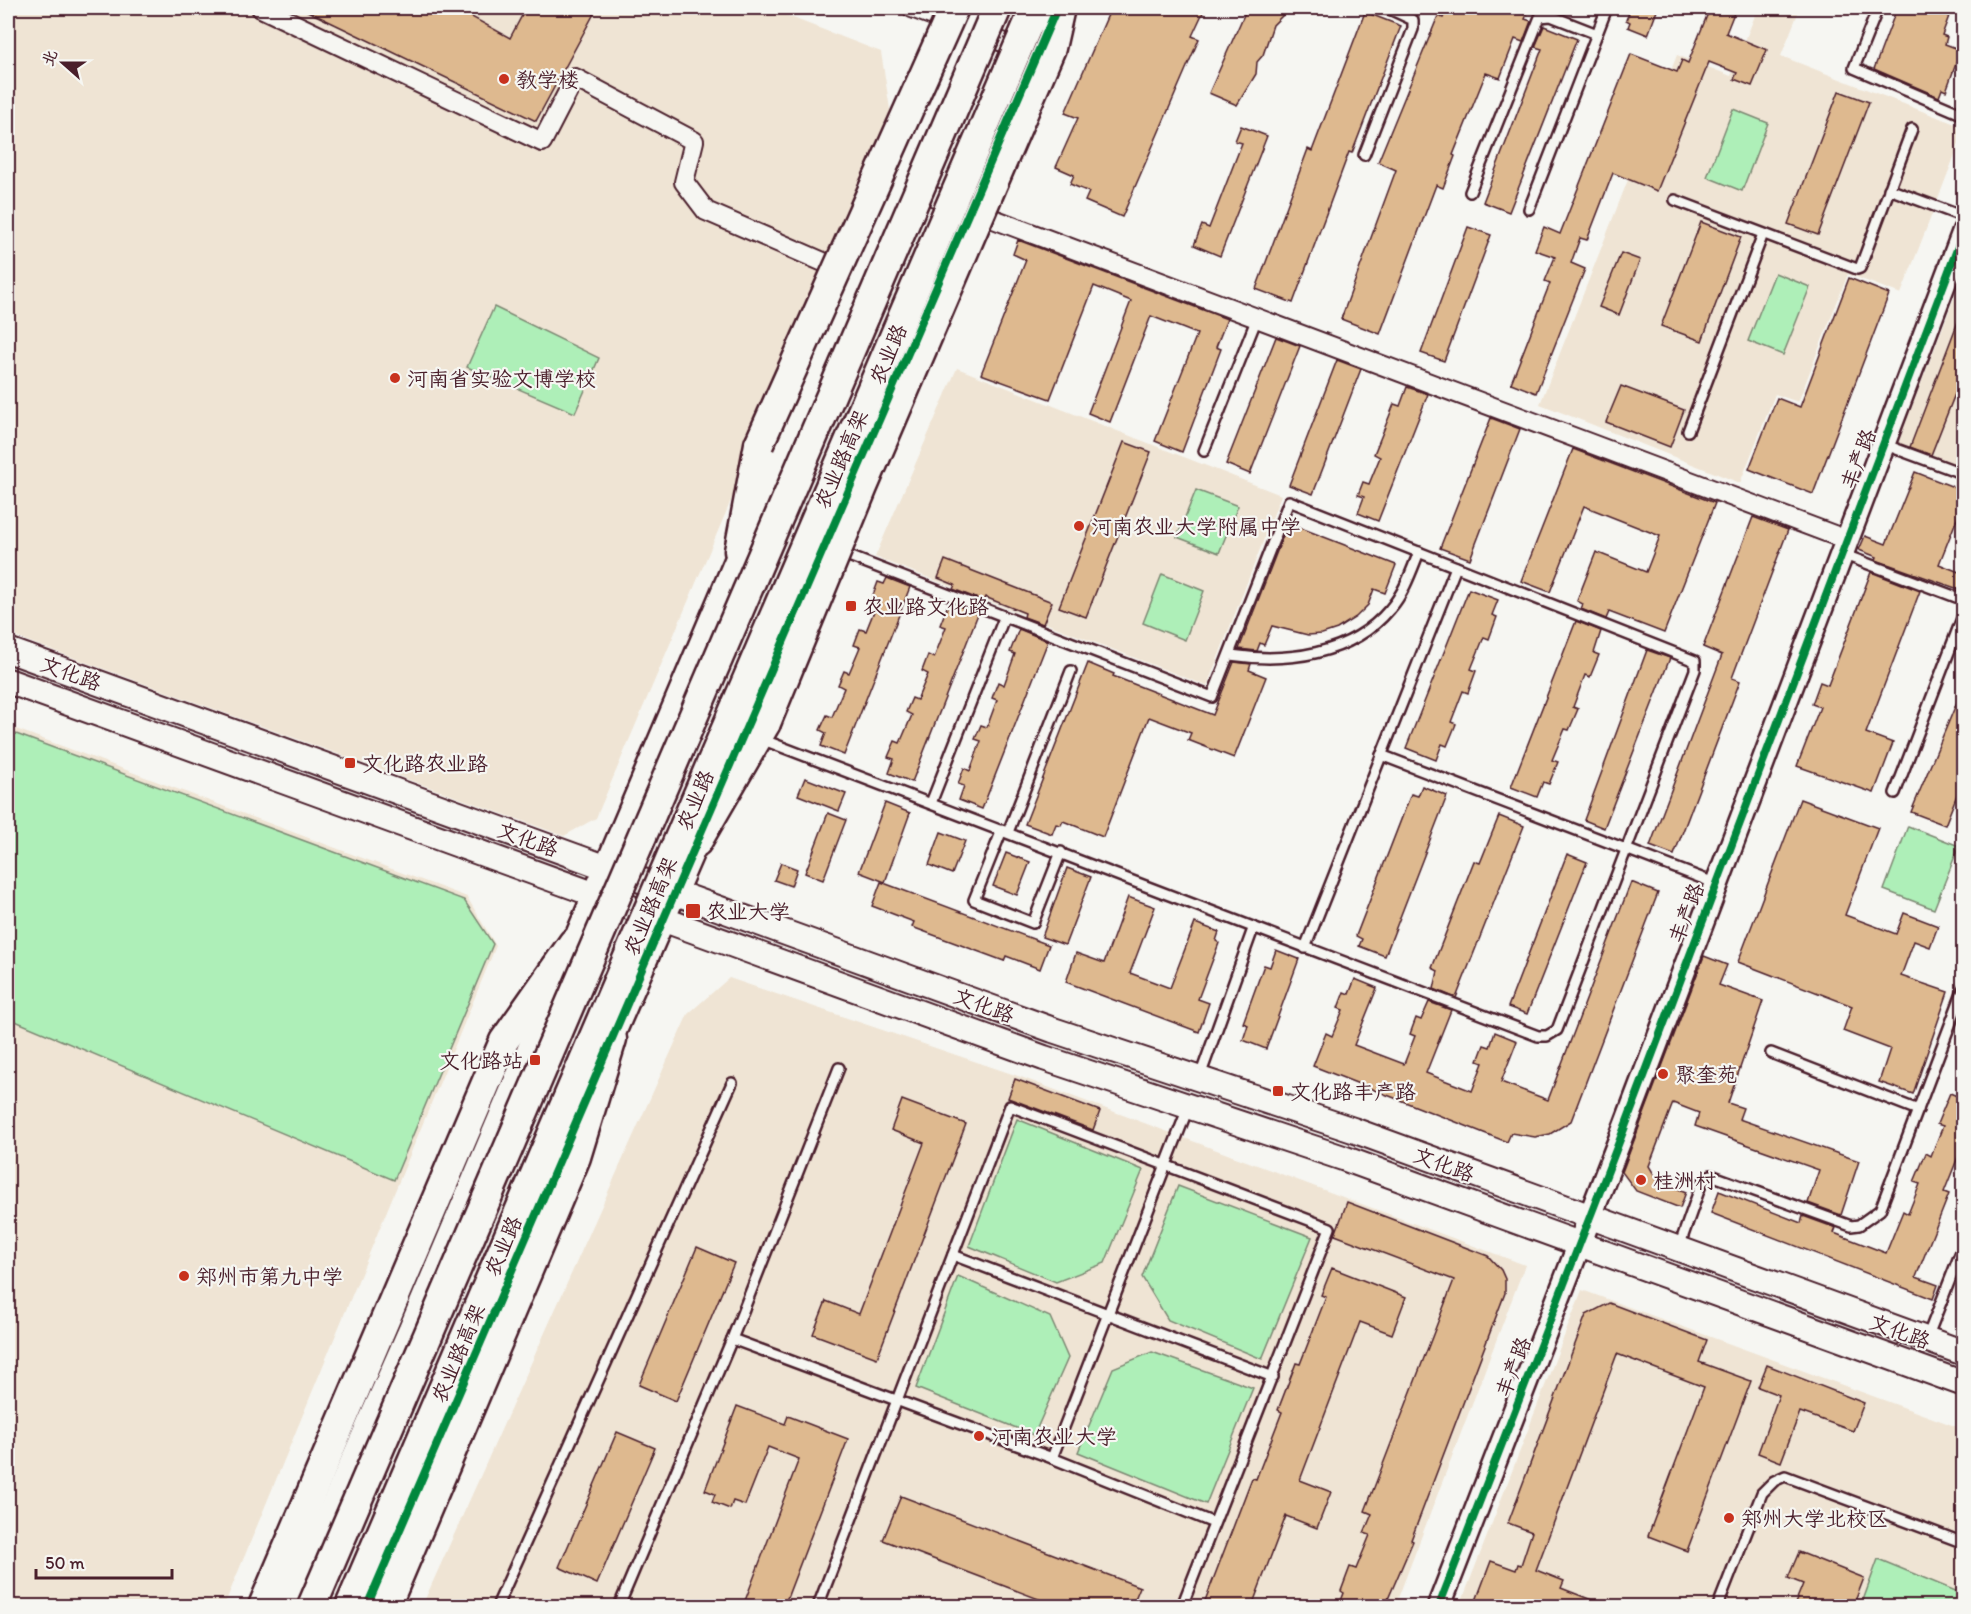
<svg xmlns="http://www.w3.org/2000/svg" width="1971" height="1614" font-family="Itim,'LXGW WenKai TC',sans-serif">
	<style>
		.built { fill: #efe4d4 }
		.green { fill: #aeefb8; stroke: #7c8772; stroke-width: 1.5 }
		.building { fill: #deb98f; stroke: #4a1f2b; stroke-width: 1.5 }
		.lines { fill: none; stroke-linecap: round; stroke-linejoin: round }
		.service-casing { stroke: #4a1f2b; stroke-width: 14 }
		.minor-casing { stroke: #4a1f2b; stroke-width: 22 }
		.tertiary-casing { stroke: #4a1f2b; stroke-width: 27 }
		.secondary-casing { stroke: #4a1f2b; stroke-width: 28 }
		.trunk-casing { stroke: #4a1f2b; stroke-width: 33 }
		.service { stroke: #f6f6f2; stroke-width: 9 }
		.minor { stroke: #f6f6f2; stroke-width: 18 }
		.tertiary { stroke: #f6f6f2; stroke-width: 22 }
		.secondary { stroke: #f6f6f2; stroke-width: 24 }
		.trunk { stroke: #f6f6f2; stroke-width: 28 }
		.trunk-bridge-casing { stroke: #4a1f2b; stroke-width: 33; stroke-linecap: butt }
		.trunk-bridge { stroke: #f6f6f2; stroke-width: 28 }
		.cycleway-casing { stroke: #f6f6f2; stroke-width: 11 }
		.cycleway { stroke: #00873e; stroke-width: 8 }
		.poi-dot { fill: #c8321e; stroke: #f6f6f2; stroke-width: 2 }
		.labels { text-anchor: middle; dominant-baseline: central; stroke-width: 4.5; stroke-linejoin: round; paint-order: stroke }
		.poi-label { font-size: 21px; fill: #4a1f2b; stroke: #f6f6f2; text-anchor: start }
		.street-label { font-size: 21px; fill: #4a1f2b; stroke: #f6f6f2 }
	</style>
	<rect width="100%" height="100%" fill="#f6f6f2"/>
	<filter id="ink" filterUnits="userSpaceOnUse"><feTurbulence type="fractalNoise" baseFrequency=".0167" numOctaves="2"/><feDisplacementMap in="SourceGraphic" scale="12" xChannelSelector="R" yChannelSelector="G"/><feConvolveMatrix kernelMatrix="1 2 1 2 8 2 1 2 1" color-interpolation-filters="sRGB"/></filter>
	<g filter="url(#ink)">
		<g class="built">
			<polygon points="8,8 767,8 881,52 892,122 596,818 564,836 8,634"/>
			<polygon points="1758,8 1800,8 1781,56 1963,127 1963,134 1901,294 1848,274 1798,402 1775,394 1740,483 1540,404 1677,55 1731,76"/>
			<polygon points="1963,275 1963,481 1894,454"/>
			<polygon points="957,368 1281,495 1207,686 875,557"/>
			<polygon points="8,726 467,897 496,946 224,1606 8,1606"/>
			<polygon points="729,978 1018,1076 1525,1265 1395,1606 422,1606 688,1014"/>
			<polygon points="1582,1290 1963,1429 1963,1606 1460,1606"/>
		</g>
		<g class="green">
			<polygon points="1733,109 1768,123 1742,191 1707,177"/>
			<polygon points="1775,273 1810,287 1783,355 1748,341"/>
			<polygon points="494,307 599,358 575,413 467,367"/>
			<polygon points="1196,490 1238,506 1219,553 1177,537"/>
			<polygon points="1162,574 1204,591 1185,640 1143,623"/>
			<polygon points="8,731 464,900 493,944 394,1180 8,1018"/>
			<polygon points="1908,826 1959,846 1934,909 1884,890"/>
			<polygon points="1017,1119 1143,1170 1105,1263 1056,1282 969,1246"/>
			<polygon points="1178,1186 1312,1237 1262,1359 1168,1320 1142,1277"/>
			<polygon points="958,1276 1050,1317 1068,1358 1034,1435 916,1388"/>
			<polygon points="1152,1352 1253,1388 1206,1504 1078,1452 1113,1368"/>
			<polygon points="1878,1559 1963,1594 1963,1606 1861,1606"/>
		</g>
		<g class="building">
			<polygon points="301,8 471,8 468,15 510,38 526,8 597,8 536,121"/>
			<polygon points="1111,8 1205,8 1192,36 1199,39 1122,217 1085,201 1089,192 1070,184 1074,175 1056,167 1078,118 1065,113"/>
			<polygon points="1247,8 1290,8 1273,25 1263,55 1257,62 1256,74 1237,105 1209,93"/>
			<polygon points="1447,8 1530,8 1525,19 1531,21 1523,42 1515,39 1500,78 1486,73 1453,155 1455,156 1443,188 1436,185 1380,334 1341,319 1396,170 1378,162 1438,16 1443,18"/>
			<polygon points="1631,8 1658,8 1648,35 1628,27 1630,22 1626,20"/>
			<polygon points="1710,8 1736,8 1726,33 1767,50 1752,86 1734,79 1737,73 1709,62 1657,191 1613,173 1587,240 1580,238 1571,263 1585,269 1536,393 1511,383 1550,283 1545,281 1555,257 1535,250 1544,227 1560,234 1631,54 1677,72 1682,60 1688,63"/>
			<polygon points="1897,8 1952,8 1942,35 1947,37 1945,44 1961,50 1946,91 1942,89 1939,97 1874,69"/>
			<polygon points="1365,12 1401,26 1352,153 1349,152 1293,303 1256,289 1308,149 1312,151"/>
			<polygon points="1544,26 1577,39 1509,212 1483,202 1542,49 1535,47"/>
			<polygon points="1839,91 1869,102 1818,235 1788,224"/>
			<polygon points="1241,126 1267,136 1220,256 1194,245 1202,225 1209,228 1242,143 1235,141"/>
			<polygon points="1701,222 1741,237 1702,341 1661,326"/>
			<polygon points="1468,227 1491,235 1444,361 1421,353"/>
			<polygon points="1018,240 1227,319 1216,347 1221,349 1182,452 1155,441 1197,334 1151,316 1110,422 1088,413 1131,301 1094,286 1050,399 981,374 1026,260 1013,254"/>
			<polygon points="1621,253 1640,260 1619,315 1599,307"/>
			<polygon points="1849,278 1889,294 1813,494 1749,469 1777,398 1800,407"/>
			<polygon points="1962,311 1964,371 1931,455 1910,447"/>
			<polygon points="1276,337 1300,346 1250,474 1226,464"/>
			<polygon points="1337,360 1361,369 1313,494 1289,485"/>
			<polygon points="1621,386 1684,410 1670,447 1606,422"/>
			<polygon points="1407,387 1428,394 1378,521 1358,513 1364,497 1358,495 1363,482 1369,484 1380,457 1374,454 1389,417 1394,404 1400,406"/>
			<polygon points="1491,418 1520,429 1470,559 1440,548"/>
			<polygon points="1124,442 1151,452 1086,617 1059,607"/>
			<polygon points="1573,449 1715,503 1664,633 1609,612 1606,619 1581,609 1583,604 1577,601 1596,552 1646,572 1660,536 1584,506 1550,592 1521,581"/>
			<polygon points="1915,472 1964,491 1964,501 1939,564 1964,574 1964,591 1876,560 1877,557 1859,550 1865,536 1886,544"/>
			<polygon points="1753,517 1788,530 1732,678 1740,681 1674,855 1650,846 1722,655 1703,647"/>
			<polygon points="1288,523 1396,565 1385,593 1374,589 1368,605 1356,617 1337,629 1322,634 1308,635 1272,626 1264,645 1260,643 1257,651 1239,649"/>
			<polygon points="945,560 1052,602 1043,624 1024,617 1025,613 985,597 983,601 953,589 955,585 938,578"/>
			<polygon points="1871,572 1920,591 1866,733 1893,743 1874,793 1797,766 1820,707 1812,704 1820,682 1828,685"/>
			<polygon points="887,578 910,587 844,755 821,746 826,733 820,730 827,715 832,717 844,688 838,685 844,671 849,673 860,647 854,645 860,629 866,631 878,601 872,598 878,582 884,584"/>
			<polygon points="1469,589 1498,600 1492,615 1497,617 1489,639 1484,637 1471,669 1476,671 1468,693 1463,691 1451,722 1456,724 1447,746 1442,744 1436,760 1406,748"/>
			<polygon points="949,602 978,614 912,782 889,773 894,759 888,757 895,741 900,743 912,715 906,712 912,698 917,700 928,674 922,671 928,655 934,658 946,627 940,625"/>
			<polygon points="1576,621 1601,631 1594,653 1599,655 1590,677 1585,675 1573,707 1578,709 1569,730 1565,729 1552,760 1558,762 1549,784 1543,782 1537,797 1511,787"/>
			<polygon points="1019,629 1048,641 982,809 959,800 964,786 958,784 964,768 970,771 981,741 975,739 981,725 987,727 997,700 992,698 998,682 1004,685 1015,654 1010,652"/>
			<polygon points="1647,650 1670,658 1604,828 1584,820"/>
			<polygon points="1234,662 1251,664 1249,670 1266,677 1234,758 1188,740 1191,733 1149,717 1103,837 1063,821 1061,825 1056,824 1052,834 1025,824 1088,663 1114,674 1113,676 1213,715"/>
			<polygon points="1962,690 1964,777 1945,825 1911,812"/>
			<polygon points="805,778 846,794 839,811 798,795"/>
			<polygon points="1422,786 1447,796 1385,956 1359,946 1362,939 1356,936 1411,794 1418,796"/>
			<polygon points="1800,799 1878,828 1845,915 1896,934 1904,913 1938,926 1930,947 1914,941 1901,976 1948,992 1913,1094 1879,1082 1890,1049 1843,1031 1852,1006 1738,962"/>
			<polygon points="885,803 910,813 885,882 859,872"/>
			<polygon points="828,813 846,820 823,880 805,873"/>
			<polygon points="1499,816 1524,826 1456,998 1434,989 1438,971 1432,968 1474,861 1480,863"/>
			<polygon points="941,832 965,841 952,874 929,865"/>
			<polygon points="1006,853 1030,862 1017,895 993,886"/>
			<polygon points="1567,854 1587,862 1527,1014 1508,1007"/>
			<polygon points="781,863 797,869 791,886 774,880"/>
			<polygon points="1067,868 1091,877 1065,945 1042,937"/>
			<polygon points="881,882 1049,945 1040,969 1006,956 1004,961 912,927 914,922 872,906"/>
			<polygon points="1631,882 1658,893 1571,1121 1550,1134 1535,1137 1511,1133 1507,1142 1313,1066 1326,1033 1332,1036 1343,1010 1338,1008 1344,992 1349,994 1355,979 1377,988 1354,1045 1404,1064 1415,1036 1410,1034 1416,1018 1421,1020 1429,1002 1451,1010 1426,1073 1472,1091 1483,1063 1478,1061 1484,1045 1490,1047 1495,1032 1517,1041 1501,1082 1548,1100"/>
			<polygon points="1128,897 1155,907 1130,973 1170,988 1195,923 1219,932 1216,941 1219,943 1198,999 1209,1003 1199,1032 1066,982 1076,953 1104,963"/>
			<polygon points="1276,950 1299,959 1266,1049 1243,1040 1248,1025 1243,1023 1264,965 1270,967"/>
			<polygon points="1704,956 1727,965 1719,985 1763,1001 1728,1103 1743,1108 1739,1119 1859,1161 1841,1215 1808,1203 1819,1170 1695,1126 1699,1113 1673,1103 1649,1166 1658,1181 1686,1192 1680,1208 1636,1191 1622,1172"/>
			<polygon points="1015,1079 1100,1111 1093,1130 1008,1098"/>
			<polygon points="1950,1093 1964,1099 1964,1142 1944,1192 1949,1194 1916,1277 1938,1285 1933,1299 1711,1213 1719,1191 1801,1223 1803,1216 1836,1228 1834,1233 1886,1253 1903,1211 1908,1214 1920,1184 1914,1182 1926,1153 1931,1156 1943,1126 1937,1124"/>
			<polygon points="902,1100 966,1124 877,1358 813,1334 826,1301 859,1314 924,1143 891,1130"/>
			<polygon points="1347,1202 1488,1256 1501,1270 1505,1279 1505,1293 1411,1540 1413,1541 1385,1606 1339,1606 1344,1593 1341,1591 1350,1567 1356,1569 1370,1535 1364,1533 1372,1514 1365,1511 1454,1280 1335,1235"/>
			<polygon points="697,1247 734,1263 676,1401 639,1385"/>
			<polygon points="1332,1268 1406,1297 1392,1334 1360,1322 1300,1480 1331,1492 1317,1528 1286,1516 1252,1606 1203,1606 1252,1478 1256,1479 1282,1412 1278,1410 1296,1363 1300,1364 1326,1297 1321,1295"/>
			<polygon points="1609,1303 1707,1340 1699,1362 1751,1381 1687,1551 1648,1536 1704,1387 1617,1354 1536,1570 1564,1581 1561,1588 1607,1606 1474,1606 1491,1561 1516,1570 1518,1564 1521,1565 1532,1532 1508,1523 1586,1315"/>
			<polygon points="1767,1365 1864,1403 1853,1431 1800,1412 1781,1462 1758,1453 1779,1395 1758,1387"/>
			<polygon points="737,1406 785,1424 788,1416 848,1439 784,1606 743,1606 799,1459 768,1447 745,1505 733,1501 730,1509 712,1502 715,1494 705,1490"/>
			<polygon points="617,1432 655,1448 597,1584 559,1567"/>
			<polygon points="901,1496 1140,1587 1132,1606 1057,1606 883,1540"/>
			<polygon points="1799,1552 1864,1578 1854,1604 1846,1601 1844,1606 1794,1606 1803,1584 1788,1578"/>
		</g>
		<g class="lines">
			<defs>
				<g id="service">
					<polyline points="1878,8 1854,68 1964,115"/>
					<polyline points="1364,155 1413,29 1413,20 1387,8"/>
					<polyline points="1889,189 1964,217"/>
					<polyline points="1470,192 1540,17 1551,16 1597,34"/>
					<polyline points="1675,200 1857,269 1860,268 1912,129"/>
					<polyline points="1529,209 1607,8"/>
					<polyline points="1688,431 1763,234"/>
					<polyline points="1883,444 1964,474"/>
					<polyline points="1204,451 1257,318"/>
					<polyline points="1842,554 1964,600"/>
					<path d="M1230,655C1286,663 1351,656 1390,609C1404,593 1411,572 1419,552"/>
					<path d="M761,739C1020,837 1278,938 1538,1036H1547L1557,1030L1695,670V661L1289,501L1212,697L841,553"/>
					<polyline points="1381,755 1717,884"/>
					<polyline points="1895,793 1964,613"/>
					<polyline points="931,803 1004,618"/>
					<polyline points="1002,830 974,900 1033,923 1061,852"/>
					<polyline points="1008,832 1071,671"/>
					<polyline points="1305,948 1456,567"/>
					<polyline points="1771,1053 1918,1110"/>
					<polyline points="1199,1079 1253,929"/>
					<polyline points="1679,1247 1702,1182 1711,1175 1851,1226 1859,1225 1880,1210 1964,988"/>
					<polyline points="953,1255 1273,1377"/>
					<polyline points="1927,1338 1964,1244"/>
					<polyline points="732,1339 1052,1458 1214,1523"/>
					<polyline points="1052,1458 1188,1108"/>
					<polyline points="497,1606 732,1083"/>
					<polyline points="619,1606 732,1339 839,1068"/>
					<polyline points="818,1606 1010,1106 1330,1228 1182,1606"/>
					<polyline points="1718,1606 1762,1493 1774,1481 1785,1476 1964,1543"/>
				</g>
				<g id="minor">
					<polyline points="261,8 542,142 575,78 694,141 684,182 706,211 837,268"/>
					<polyline points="912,8 1037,55"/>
					<polyline points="911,188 1847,540"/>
				</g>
				<g id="tertiary">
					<polyline points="732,760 806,589"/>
					<polyline points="605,1054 703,828"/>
					<polyline points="288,1606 411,1327 970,8"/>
					<polyline points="367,1606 556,1167"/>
					<polyline points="1439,1606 1626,1124 1964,231"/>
				</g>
				<g id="secondary">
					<polyline points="8,650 1053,1030 1353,1130 1964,1353"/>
					<polyline points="8,681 1044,1058 1343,1158 1964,1384"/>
				</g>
				<g id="trunk">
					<polyline points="739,551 759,444"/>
					<polyline points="697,842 766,723"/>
					<polyline points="263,1606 504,1041 573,943"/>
					<polyline points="386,1606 576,1157 612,1039"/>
				</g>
			</defs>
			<use href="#service" class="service-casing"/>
			<use href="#minor" class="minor-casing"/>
			<use href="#tertiary" class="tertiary-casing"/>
			<use href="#secondary" class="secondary-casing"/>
			<use href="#trunk" class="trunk-casing"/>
			<use href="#service" class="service"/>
			<use href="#minor" class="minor"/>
			<use href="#tertiary" class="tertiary"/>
			<use href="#secondary" class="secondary"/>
			<use href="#trunk" class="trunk"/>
			<defs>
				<g id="trunk-bridge">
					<polyline points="759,444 954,8"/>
					<polyline points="766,723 863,487 1051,48 1060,8"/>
					<polyline points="312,1606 997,8"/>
					<polyline points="350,1606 1035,8"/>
				</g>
			</defs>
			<use href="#trunk-bridge" class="trunk-bridge-casing"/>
			<use href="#trunk-bridge" class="trunk-bridge"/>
			<defs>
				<g id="cycleway">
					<polyline points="367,1606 1057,8"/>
					<polyline points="1439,1606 1626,1124 1964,231"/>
				</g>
			</defs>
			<use href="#cycleway" class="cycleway-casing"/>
			<use href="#cycleway" class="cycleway"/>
		</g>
	</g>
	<g class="poi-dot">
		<circle cx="504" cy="79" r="6"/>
		<circle cx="395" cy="378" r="6"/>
		<circle cx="1079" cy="526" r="6"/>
		<rect x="845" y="600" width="12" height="12" rx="3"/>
		<rect x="344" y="757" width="12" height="12" rx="3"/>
		<rect x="685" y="903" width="16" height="16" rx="3"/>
		<rect x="529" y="1054" width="12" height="12" rx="3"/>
		<circle cx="1663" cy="1074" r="6"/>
		<rect x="1272" y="1085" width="12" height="12" rx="3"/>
		<circle cx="1641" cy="1180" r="6"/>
		<circle cx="184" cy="1276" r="6"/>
		<circle cx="979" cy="1436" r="6"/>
		<circle cx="1729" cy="1518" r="6"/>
	</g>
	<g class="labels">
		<g class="poi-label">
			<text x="516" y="79">教学楼</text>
			<text x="407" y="378">河南省实验文博学校</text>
			<text x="1091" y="526">河南农业大学附属中学</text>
			<text x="863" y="606">农业路文化路</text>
			<text x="362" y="763">文化路农业路</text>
			<text x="706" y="911">农业大学</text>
			<text x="523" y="1060" text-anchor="end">文化路站</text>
			<text x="1675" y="1074">聚奎苑</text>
			<text x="1290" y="1091">文化路丰产路</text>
			<text x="1653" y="1180">桂洲村</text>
			<text x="196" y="1276">郑州市第九中学</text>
			<text x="991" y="1436">河南农业大学</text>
			<text x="1741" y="1518">郑州大学北校区</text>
		</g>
		<g class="street-label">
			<text transform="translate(888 354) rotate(-67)">农业路</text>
			<text transform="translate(841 459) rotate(-67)">农业路高架</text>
			<text transform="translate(1858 459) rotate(-69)">丰产路</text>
			<text transform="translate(71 673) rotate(20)">文化路</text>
			<text transform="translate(695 800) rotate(-67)">农业路</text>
			<text transform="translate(528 839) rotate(20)">文化路</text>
			<text transform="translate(650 906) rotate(-67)">农业路高架</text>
			<text transform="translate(1686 913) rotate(-69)">丰产路</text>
			<text transform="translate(984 1005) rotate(20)">文化路</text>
			<text transform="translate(1444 1164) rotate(20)">文化路</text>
			<text transform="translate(503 1246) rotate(-67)">农业路</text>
			<text transform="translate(1900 1331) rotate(20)">文化路</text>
			<text transform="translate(458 1353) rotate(-67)">农业路高架</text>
			<text transform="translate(1513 1367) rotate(-69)">丰产路</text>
		</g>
	</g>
	<rect width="1971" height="1614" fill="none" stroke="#f6f6f2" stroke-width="30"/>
	<rect x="15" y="15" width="1941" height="1584" fill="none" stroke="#4a1f2b" stroke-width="2" filter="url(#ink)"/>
	<g transform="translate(63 63) rotate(291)" stroke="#f6f6f2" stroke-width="4.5" paint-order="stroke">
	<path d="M0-4.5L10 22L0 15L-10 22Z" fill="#4a1f2b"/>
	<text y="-9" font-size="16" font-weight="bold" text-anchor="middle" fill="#4a1f2b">北</text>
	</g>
	<path d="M36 1569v9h136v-9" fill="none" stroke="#4a1f2b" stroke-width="3"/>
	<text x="45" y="1569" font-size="18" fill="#4a1f2b" stroke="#f6f6f2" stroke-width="4.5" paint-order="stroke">50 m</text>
</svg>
